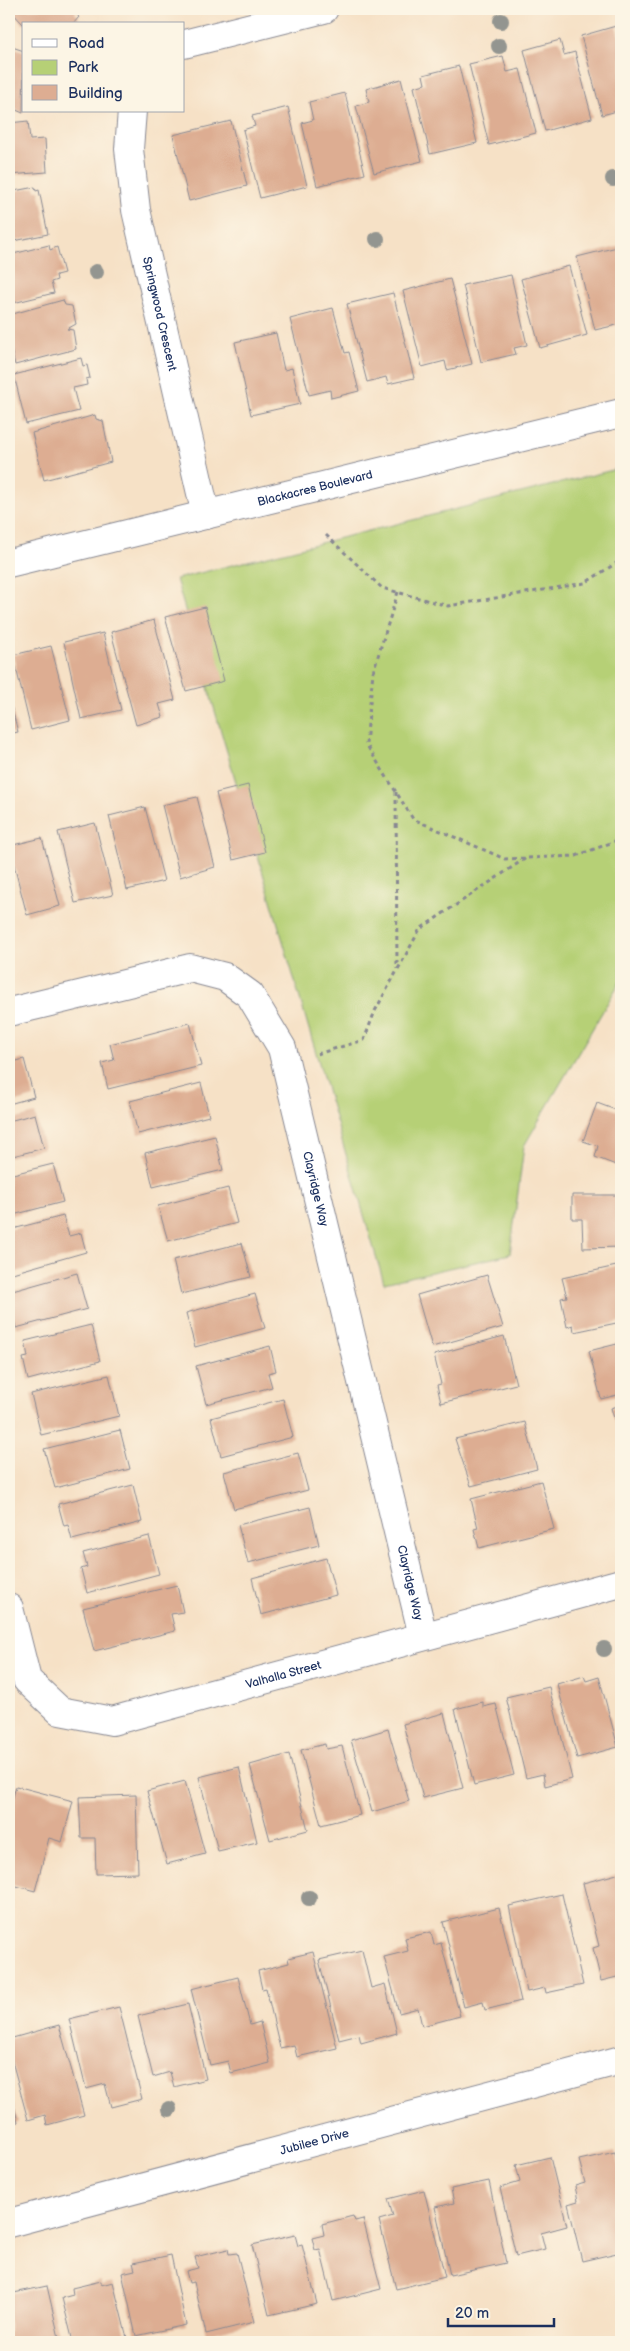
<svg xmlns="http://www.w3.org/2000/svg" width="630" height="2351" font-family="'Balsamiq Sans',sans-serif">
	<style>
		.green { fill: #b6d076; stroke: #68806a }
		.building { fill: #ddad92 }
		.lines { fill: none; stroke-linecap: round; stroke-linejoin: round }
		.street-casing { stroke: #888892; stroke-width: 30 }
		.secondary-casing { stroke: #888892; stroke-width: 30 }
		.path { stroke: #888892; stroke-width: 3; stroke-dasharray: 4 4; stroke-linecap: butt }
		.street { stroke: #fff; stroke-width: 28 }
		.secondary { stroke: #fff; stroke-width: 28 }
		.tree { fill: #939590 }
		.labels { text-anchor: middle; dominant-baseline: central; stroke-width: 4; stroke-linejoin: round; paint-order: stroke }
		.street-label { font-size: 12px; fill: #1b2f5e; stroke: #fcf5e5 }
	</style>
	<rect width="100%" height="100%" fill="#fcf5e5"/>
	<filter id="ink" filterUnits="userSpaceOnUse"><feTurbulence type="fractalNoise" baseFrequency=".02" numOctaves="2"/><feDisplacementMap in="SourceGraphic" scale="10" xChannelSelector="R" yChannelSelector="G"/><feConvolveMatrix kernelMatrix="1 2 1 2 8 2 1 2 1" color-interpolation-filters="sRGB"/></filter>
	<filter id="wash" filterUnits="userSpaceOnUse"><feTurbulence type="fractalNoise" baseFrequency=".0096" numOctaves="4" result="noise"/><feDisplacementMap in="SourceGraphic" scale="20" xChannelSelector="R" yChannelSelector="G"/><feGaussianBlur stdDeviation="1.12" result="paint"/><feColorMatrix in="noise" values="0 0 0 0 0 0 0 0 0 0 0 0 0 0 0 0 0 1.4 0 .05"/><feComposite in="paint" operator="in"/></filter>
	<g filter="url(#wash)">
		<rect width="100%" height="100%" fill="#f6e1c6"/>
		<polygon class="green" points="621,468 621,980 524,1146 510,1254 384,1283 176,579"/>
		<g id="blocks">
			<g class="building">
				<polygon points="9,9 77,9 75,13 79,17 73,24 23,24"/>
				<polygon points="616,26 621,42 621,110 602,115 581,36"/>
				<polygon points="560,40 564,55 575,52 592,118 545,131 524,50"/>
				<polygon points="9,46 24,51 23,113 9,107"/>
				<polygon points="503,56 507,72 520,69 536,133 489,145 469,64"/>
				<polygon points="459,66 477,143 430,154 414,87 425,84 423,75"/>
				<polygon points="401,79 422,161 374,173 356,106 369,102 366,89"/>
				<polygon points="345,93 365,174 317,186 302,123 313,120 309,102"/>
				<polygon points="288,107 307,186 260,198 243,130 255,126 252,116"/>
				<polygon points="28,121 30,140 45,139 47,172 9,175 9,123"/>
				<polygon points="231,121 247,186 189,201 173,135"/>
				<polygon points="35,187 36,191 39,190 48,234 9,242 9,192"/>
				<polygon points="49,245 50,250 57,247 64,273 56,275 57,280 51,282 54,293 9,304 9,255"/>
				<polygon points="621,246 621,324 595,330 577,257"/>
				<polygon points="569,266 587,335 540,348 521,279"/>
				<polygon points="511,275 527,345 514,348 516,354 481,362 463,285"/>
				<polygon points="450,279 472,364 447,370 445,361 422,367 403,291"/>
				<polygon points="393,293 414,378 388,384 386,377 367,382 347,304"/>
				<polygon points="63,300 65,305 72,306 76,324 67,329 73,330 76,349 15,365 9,341 9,315"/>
				<polygon points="333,308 345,353 349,352 359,391 331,398 330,390 309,395 290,319"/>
				<polygon points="276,333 284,370 292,368 300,404 251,415 235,342"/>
				<polygon points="81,358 83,366 87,365 90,378 86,379 87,385 73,388 79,411 26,424 14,375"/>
				<polygon points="95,415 96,419 103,421 111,462 44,480 32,433"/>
				<polygon points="205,607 224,681 186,691 165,617"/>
				<polygon points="154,620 175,700 159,704 163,717 136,725 111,632"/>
				<polygon points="103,633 121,710 81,719 64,642"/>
				<polygon points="51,646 70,720 31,730 13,655"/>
				<polygon points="9,698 18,732 9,734"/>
				<polygon points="248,785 265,852 233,860 216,793"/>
				<polygon points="197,797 215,867 180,877 162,805"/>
				<polygon points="145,807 164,881 127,890 109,816"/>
				<polygon points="95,823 113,895 75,903 58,832"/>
				<polygon points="42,838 60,906 27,915 9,846"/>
				<polygon points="190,1023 201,1066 108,1089 102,1063 114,1060 110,1044"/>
				<polygon points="24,1059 34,1097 9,1104 9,1063"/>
				<polygon points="201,1083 209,1116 138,1134 130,1101"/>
				<polygon points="597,1103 621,1112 621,1167 595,1157 598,1146 583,1141"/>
				<polygon points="35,1114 44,1148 9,1157 9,1121"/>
				<polygon points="215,1136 223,1170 153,1187 145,1153"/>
				<polygon points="53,1164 63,1202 9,1216 9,1175"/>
				<polygon points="228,1188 237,1223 168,1241 158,1206"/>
				<polygon points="572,1195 621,1195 621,1247 583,1248 582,1219 572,1219"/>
				<polygon points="63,1216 69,1236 81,1233 86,1252 9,1274 9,1230"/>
				<polygon points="242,1243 251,1277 181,1294 173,1260"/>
				<polygon points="621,1265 621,1322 574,1332 573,1325 567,1327 561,1298 567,1297 562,1278"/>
				<polygon points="77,1273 87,1309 16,1328 9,1301 9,1292"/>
				<polygon points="487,1275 503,1327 432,1347 417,1295"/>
				<polygon points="255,1294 265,1328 195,1347 186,1313"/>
				<polygon points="91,1325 100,1361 28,1380 23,1358 28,1357 25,1341"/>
				<polygon points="504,1336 516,1384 441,1403 437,1385 441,1384 434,1355"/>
				<polygon points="621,1343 621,1394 601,1399 589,1351"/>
				<polygon points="270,1346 276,1371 268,1373 272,1387 206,1404 196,1366"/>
				<polygon points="109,1375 119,1416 41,1435 31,1394"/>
				<polygon points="283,1399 293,1437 221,1456 211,1418"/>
				<polygon points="621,1405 621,1442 611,1408"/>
				<polygon points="525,1422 537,1469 471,1486 455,1439"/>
				<polygon points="120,1430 130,1469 55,1488 44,1449"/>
				<polygon points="298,1453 308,1490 234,1509 224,1472"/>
				<polygon points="541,1481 554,1529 479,1548 474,1529 478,1528 471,1499"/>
				<polygon points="133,1485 142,1522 72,1540 68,1525 64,1526 58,1504"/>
				<polygon points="310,1507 319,1545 248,1563 238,1525"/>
				<polygon points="149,1536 159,1574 87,1593 81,1569 87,1567 83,1553"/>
				<polygon points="326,1558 336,1595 261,1615 252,1578"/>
				<polygon points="177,1585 183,1612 171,1614 175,1631 94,1651 83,1608"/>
				<polygon points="584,1676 586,1681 599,1677 618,1747 577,1758 557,1684"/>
				<polygon points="549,1687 572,1779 545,1786 543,1774 526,1778 506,1697"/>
				<polygon points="483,1702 483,1707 496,1704 514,1775 474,1785 455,1709"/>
				<polygon points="444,1713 463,1788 423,1798 403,1724"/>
				<polygon points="388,1729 409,1801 372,1812 351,1740"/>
				<polygon points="325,1744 326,1749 342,1746 360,1815 321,1825 301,1750"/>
				<polygon points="289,1754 308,1830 270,1840 250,1765"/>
				<polygon points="239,1767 257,1842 218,1851 199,1777"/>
				<polygon points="185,1781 205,1854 167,1864 147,1791"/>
				<polygon points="16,1786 73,1801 62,1842 49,1838 35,1891 9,1884 9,1812"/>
				<polygon points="136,1795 138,1873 96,1874 95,1838 81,1838 79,1797"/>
				<polygon points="621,1873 621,1976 601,1981 593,1948 599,1946 583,1883"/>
				<polygon points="562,1894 583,1985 546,1993 545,1988 527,1992 509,1906"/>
				<polygon points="499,1908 521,2001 485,2010 483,2002 464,2007 443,1922"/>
				<polygon points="431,1932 434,1945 441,1943 460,2016 422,2026 418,2008 399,2013 384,1957 408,1951 405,1938"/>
				<polygon points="362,1950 371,1988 385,1984 397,2033 361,2043 359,2035 339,2040 319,1960"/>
				<polygon points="313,1952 337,2048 297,2057 294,2045 280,2048 266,1988 262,1989 258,1971 289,1963 288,1958"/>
				<polygon points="238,1977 250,2025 260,2022 270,2063 231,2073 228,2061 210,2065 191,1989"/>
				<polygon points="188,2004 206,2079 174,2087 170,2072 153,2077 138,2016"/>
				<polygon points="119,2007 142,2099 111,2107 105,2084 86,2089 69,2019"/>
				<polygon points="59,2025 84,2115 47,2125 45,2115 28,2120 9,2050 9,2039"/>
				<polygon points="9,2086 18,2122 9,2124"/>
				<polygon points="615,2152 621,2177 621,2252 582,2261 568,2204 578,2201 575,2186 585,2183 579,2160"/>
				<polygon points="550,2157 567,2226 541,2233 545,2249 516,2256 500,2188 520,2182 516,2165"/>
				<polygon points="489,2181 506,2263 450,2275 435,2207 454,2203 451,2189"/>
				<polygon points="424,2190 445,2277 396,2289 379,2220 393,2216 388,2199"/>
				<polygon points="353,2216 355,2221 363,2219 381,2289 333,2301 320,2249 315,2250 312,2238 324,2235 322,2224"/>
				<polygon points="295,2235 298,2246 302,2245 317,2304 269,2315 252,2245"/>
				<polygon points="228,2249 229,2254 237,2253 254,2322 206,2334 194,2282 189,2283 186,2271 198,2268 195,2257"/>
				<polygon points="171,2255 186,2325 136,2336 122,2273 135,2270 133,2263"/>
				<polygon points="101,2281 101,2285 113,2282 128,2342 73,2342 62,2298 73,2295 72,2288"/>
				<polygon points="47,2286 60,2342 9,2342 9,2294"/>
			</g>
		</g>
	</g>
	<g filter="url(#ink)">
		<use href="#blocks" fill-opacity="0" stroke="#888892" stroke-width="1"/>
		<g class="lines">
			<defs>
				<g id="street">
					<polyline points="184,44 324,9"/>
					<path id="s1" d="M132,111L129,149L136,210L206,515"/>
					<path id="s2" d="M9,1012L190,968L225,977L250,995L282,1048L423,1636"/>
					<path id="s3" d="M9,1608L27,1680L60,1711L112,1721L621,1583"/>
					<path id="s4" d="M9,2223L621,2060"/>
				</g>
				<g id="secondary">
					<path id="s5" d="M9,563L621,413"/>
				</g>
			</defs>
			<use href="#street" class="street-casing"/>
			<use href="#secondary" class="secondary-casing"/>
			<g class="path">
				<polyline points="326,535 382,588 448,606 585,583 621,560"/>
				<polyline points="398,592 373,672 366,744 413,819 505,859 576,856 621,839"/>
				<polyline points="396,792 397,969"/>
				<polyline points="317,1054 364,1040 375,1011 420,929 526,858"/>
			</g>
			<use href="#street" class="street"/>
			<use href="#secondary" class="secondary"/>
		</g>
		<g class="tree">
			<circle cx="501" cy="21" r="8"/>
			<circle cx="499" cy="46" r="8"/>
			<circle cx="613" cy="179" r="8"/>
			<circle cx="377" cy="239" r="8"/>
			<circle cx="96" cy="272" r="8"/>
			<circle cx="604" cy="1649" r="8"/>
			<circle cx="309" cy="1898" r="8"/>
			<circle cx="169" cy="2109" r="8"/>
		</g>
	</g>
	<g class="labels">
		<g class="street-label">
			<text stroke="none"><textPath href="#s1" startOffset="206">Springwood Crescent</textPath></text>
			<text stroke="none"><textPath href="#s5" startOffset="315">Blackacres Boulevard</textPath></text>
			<text stroke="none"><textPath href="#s2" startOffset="460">Clayridge Way</textPath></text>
			<text stroke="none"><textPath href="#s2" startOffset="865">Clayridge Way</textPath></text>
			<text stroke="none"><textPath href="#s3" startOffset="350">Valhalla Street</textPath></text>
			<text stroke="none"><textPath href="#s4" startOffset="316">Jubilee Drive</textPath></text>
		</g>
	</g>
	<rect width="630" height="2351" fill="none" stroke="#fcf5e5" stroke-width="30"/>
	<rect x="22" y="22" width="162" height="90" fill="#fcf5e5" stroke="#a2a6af"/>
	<rect x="32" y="39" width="25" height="8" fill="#ffffff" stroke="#a2a6af"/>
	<text x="68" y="48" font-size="15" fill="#1b2f5e">Road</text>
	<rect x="32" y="60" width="25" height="15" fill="#b6d076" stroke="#a2a6af"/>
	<text x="68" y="72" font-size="15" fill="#1b2f5e">Park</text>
	<rect x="32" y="85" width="25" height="15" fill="#ddad92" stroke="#a2a6af"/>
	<text x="68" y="98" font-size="15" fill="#1b2f5e">Building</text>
	<path d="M448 2318v8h106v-8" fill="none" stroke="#1b2f5e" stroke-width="2.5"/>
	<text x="455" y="2318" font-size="15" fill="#1b2f5e" stroke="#fcf5e5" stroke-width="4" paint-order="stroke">20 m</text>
</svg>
